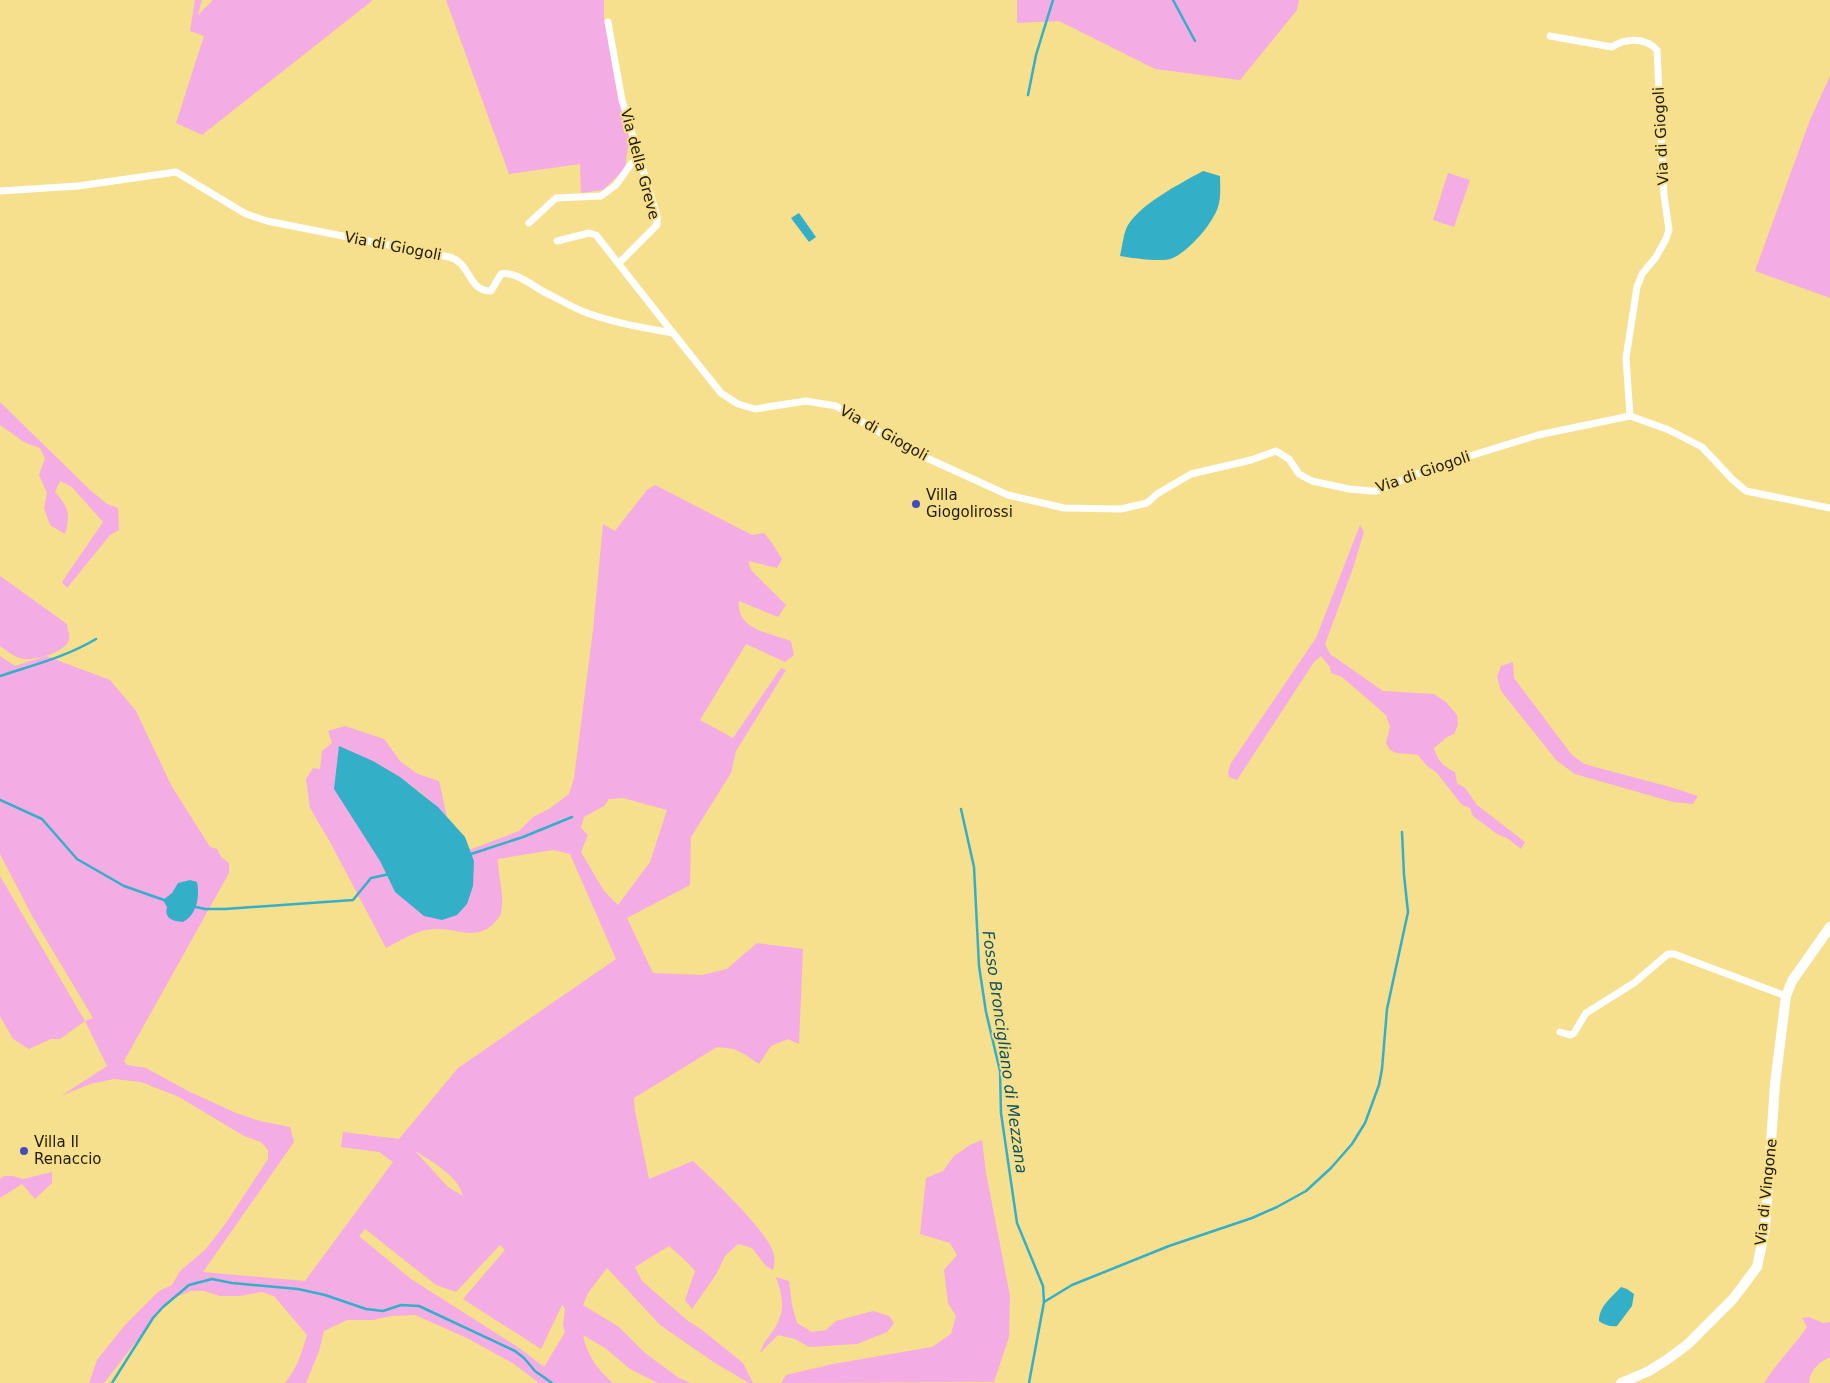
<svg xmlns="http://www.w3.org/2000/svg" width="1830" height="1383" font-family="'DejaVu Sans',sans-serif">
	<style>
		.green { fill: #f4ace4; fill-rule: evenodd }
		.water { fill: #34afc8 }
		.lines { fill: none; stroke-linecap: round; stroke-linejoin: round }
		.stream { stroke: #34afc8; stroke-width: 2.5 }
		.street { stroke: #fff; stroke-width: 7 }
		.secondary { stroke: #fff; stroke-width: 10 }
		.poi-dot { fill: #444bbf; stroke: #f6df8d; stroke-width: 2 }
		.labels { text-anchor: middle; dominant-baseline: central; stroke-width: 4; stroke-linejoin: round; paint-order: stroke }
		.street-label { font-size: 15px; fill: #211a02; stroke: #f6df8d }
		.poi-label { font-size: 15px; fill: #211a02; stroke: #f6df8d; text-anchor: start }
		.water-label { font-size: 16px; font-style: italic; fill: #0e5260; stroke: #f6df8d }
	</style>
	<rect width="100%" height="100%" fill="#f6df8d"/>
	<g class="green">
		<polygon points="195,0 202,0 198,15 213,0 373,0 202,135 176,123 204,36 190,31"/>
		<polygon points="446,0 604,0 604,18 629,137 625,169 603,190 581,193 580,164 509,174"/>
		<polygon points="1017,0 1299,0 1297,10 1240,80 1155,69 1059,21 1017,23"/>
		<polygon points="1830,76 1830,298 1755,271 1810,120"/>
		<polygon points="1448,173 1470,180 1454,227 1433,220"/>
		<path d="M0,402L90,490L107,504L118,508L119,530L110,535L67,588L62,582L103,522L72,487L60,481L55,492C68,507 71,513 65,534L50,525L44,508L47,493L39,475L45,458L40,448L24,442L0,425Z"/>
		<path d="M655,485L752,535L764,533L772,543L782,559L777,568L748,561L751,570L786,605L778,617L739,601C736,630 770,633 791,641L794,655L785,662L746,644L700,720L733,738L781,668L786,670L736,751L731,773L691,837L690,885L627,918L653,973L702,975L727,969L757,943L803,949L799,1044L788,1039L771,1046L759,1064L744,1054L734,1049L717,1047L634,1098L635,1111L649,1179L693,1161C711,1178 770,1233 774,1255C775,1259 774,1266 773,1270L766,1266L752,1248L738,1244L725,1256L717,1273L692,1309L685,1300L695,1271L688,1263L669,1246L635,1267L642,1281L688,1321L702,1330L743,1363L753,1383H749L715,1363L660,1325L607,1268L588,1293L583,1305L619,1327L645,1353L679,1378L691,1383H658L630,1369L605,1348L583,1335C587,1355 597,1370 613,1383H539L514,1364L467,1338L415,1315L391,1316L373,1320H347L324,1331L319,1351L306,1383H285C297,1369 302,1352 307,1335L274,1296L262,1292L240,1296H220L204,1291H190L172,1299L163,1307L104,1383H89L97,1360L125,1325L159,1291L172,1285L180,1271L205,1250L226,1223L268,1159V1150L261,1142L244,1136L179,1097L141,1082L114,1079L90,1084L61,1096L107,1066L85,1021L60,1039H51L29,1049L13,1039L0,1016V876L85,1021L93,1018L32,916L0,854V656L15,666L46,656L110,680L136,711L171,785L210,847L217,849L221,857L229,863V873L124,1061L127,1065L146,1068L188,1091L236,1113L260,1121L290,1127L294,1142L203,1272L305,1281L393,1162L379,1152L341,1147L343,1132L399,1139L458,1068L616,959L570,854L553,850L498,859C498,877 505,895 501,913C500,917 497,919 495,922C477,942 457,928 436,929C418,929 401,940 386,948L330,842L310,808L306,779L313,768L320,769L322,751L332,743L328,731L345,726L384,739L401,762L418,774L439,781L447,817C427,794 399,777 373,761L380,861L395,892L474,861L469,850L519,831L533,817L549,809L569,794L574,778L593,630L603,524L615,531L647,490ZM623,798L667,810L650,862L618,905L604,891L581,852L588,835L581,828L584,817L604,806L609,799ZM415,1151C433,1162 458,1176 463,1196L448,1187ZM365,1229L436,1285L456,1292L500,1245L505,1250L463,1299L541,1349L562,1305L565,1309L563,1325L565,1332L544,1367L518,1347L411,1279L359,1236Z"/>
		<path d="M1360,525L1364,532L1352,571L1325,644L1330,654L1383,691L1434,694L1446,702L1457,715L1458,725L1454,734L1447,737L1434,748C1437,760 1444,767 1455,772L1457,783L1465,788L1477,805L1525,842L1521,849L1507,838L1497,834L1473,816L1470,808L1462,805L1436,772L1427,766L1418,755L1396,753L1390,750L1386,743L1390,727L1386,715L1342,677L1331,673L1330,667L1321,656L1314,662L1237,780L1229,777L1228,772L1231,763L1316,638Z"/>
		<path d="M0,576L67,624C67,628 70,635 69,639C67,652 36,660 24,659C15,658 7,651 0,646Z"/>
		<polygon points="1513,662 1514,678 1572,755 1584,764 1670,787 1698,796 1693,804 1673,802 1575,774 1557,761 1501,691 1497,677 1501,666"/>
		<polygon points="982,1140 986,1173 1010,1296 1009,1337 994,1382 781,1383 786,1375 833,1364 932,1347 951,1334 956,1316 948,1303 944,1270 957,1255 950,1243 920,1234 926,1178 943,1171 954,1156 970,1145"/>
		<polygon points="52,1172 52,1183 35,1199 22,1184 0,1198 0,1179 4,1176 13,1176 23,1179"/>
		<path d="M776,1277L789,1281L792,1305L797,1323L812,1332L826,1330L836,1321L873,1311L889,1316L894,1323L887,1332L857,1344L809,1347L795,1339L778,1335L760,1353C764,1340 770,1337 776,1326C786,1308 782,1295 776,1277Z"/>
		<path d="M1809,1317L1823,1323L1830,1322V1357C1819,1362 1810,1370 1809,1383H1764C1777,1363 1793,1347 1807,1327L1802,1318Z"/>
	</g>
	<g class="water">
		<path d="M1203,171L1220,176C1220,185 1221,194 1219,203C1216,221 1187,254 1170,259C1161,262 1130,258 1120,256C1122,247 1123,237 1126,229C1136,206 1181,183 1203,171Z"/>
		<polygon points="799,213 816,237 809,242 791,218"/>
		<polygon points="339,746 373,761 400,777 438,807 465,837 474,861 473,886 467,904 457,915 442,920 424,916 395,892 380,861 334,789"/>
		<path d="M190,880L197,882C200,896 197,915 183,922C173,921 164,919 167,907L163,900L172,893L178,883Z"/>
		<path d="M1621,1287L1627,1289L1634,1294L1632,1306L1617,1326C1611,1327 1604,1325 1599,1321C1599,1306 1612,1297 1621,1287Z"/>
	</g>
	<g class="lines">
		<g class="stream">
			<polyline points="1173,0 1195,41"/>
			<polyline points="1028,95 1036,55 1053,0"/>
			<path d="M0,676C33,665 66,657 96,639"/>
			<polyline points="0,800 42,819 77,859 124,886 164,900"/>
			<polyline points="961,809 974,867 979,966 986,1012 1000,1071 1001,1113 1017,1223 1043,1286 1044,1302 1029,1383"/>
			<polyline points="468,855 523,837 572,817"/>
			<polyline points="192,906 205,909 225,909 353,900 371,878 390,874"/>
			<polyline points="1044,1302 1072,1285 1169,1246 1252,1218 1277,1207 1306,1191 1331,1168 1352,1144 1365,1123 1379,1085 1382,1069 1387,1009 1408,912 1404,875 1402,832"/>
			<polyline points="112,1383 153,1318 163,1307 189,1285 212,1279 232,1283 298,1289 325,1295 366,1309 383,1311 401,1305 419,1306 515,1351 524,1358 535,1371 552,1383"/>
		</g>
		<g class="street">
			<polyline points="608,22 622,100 657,216 657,225 619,263"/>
			<path d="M1550,36L1612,47C1625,38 1645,37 1657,50L1664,195L1669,230L1666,239L1656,257L1642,274L1637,287L1626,358L1630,416"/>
			<path d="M0,191L78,186L176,172L246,214L267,221L449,257C453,258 457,260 460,263C471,273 472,291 491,291L501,274C516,271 532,286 546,293C559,299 573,308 587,313C615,323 644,328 673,333L721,393L738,404L755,409L806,401L836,406L907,449L1008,495L1064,508L1121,509L1147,503L1157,494L1191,474L1251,460L1276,451L1289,459L1299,474L1312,481L1349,489L1371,491H1377L1428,469L1538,435L1630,416L1669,430L1702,447L1733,480L1746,491L1830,508"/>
			<polyline points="529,223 556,198 601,196 616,185 631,164 640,158"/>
			<polyline points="557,241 589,233 596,235 673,333"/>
			<polyline points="1560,1032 1570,1035 1574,1033 1586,1013 1634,983 1668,954 1674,954 1786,996"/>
		</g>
		<polyline class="secondary" points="1621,1383 1649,1371 1668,1359 1688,1344 1733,1299 1757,1267 1765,1229 1775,1084 1786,996 1792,981 1830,927"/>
	</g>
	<g class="poi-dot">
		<circle cx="916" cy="504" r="5"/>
		<circle cx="24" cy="1151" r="5"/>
	</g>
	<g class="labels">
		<g class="street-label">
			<text transform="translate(1661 136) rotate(-93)">Via di Giogoli</text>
			<text transform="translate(640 164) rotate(75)">Via della Greve</text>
			<text transform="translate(393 246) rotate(11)">Via di Giogoli</text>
			<text transform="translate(884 433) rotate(29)">Via di Giogoli</text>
			<text transform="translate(1423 472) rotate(-19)">Via di Giogoli</text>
			<text transform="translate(1766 1192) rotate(-84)">Via di Vingone</text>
		</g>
		<g class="poi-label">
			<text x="926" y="495">Villa<tspan x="926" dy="17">Giogolirossi</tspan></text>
			<text x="34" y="1142">Villa Il<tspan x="34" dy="17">Renaccio</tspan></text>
		</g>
		<g class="water-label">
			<text transform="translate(1005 1052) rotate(82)">Fosso Broncigliano di Mezzana</text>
		</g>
	</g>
</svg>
